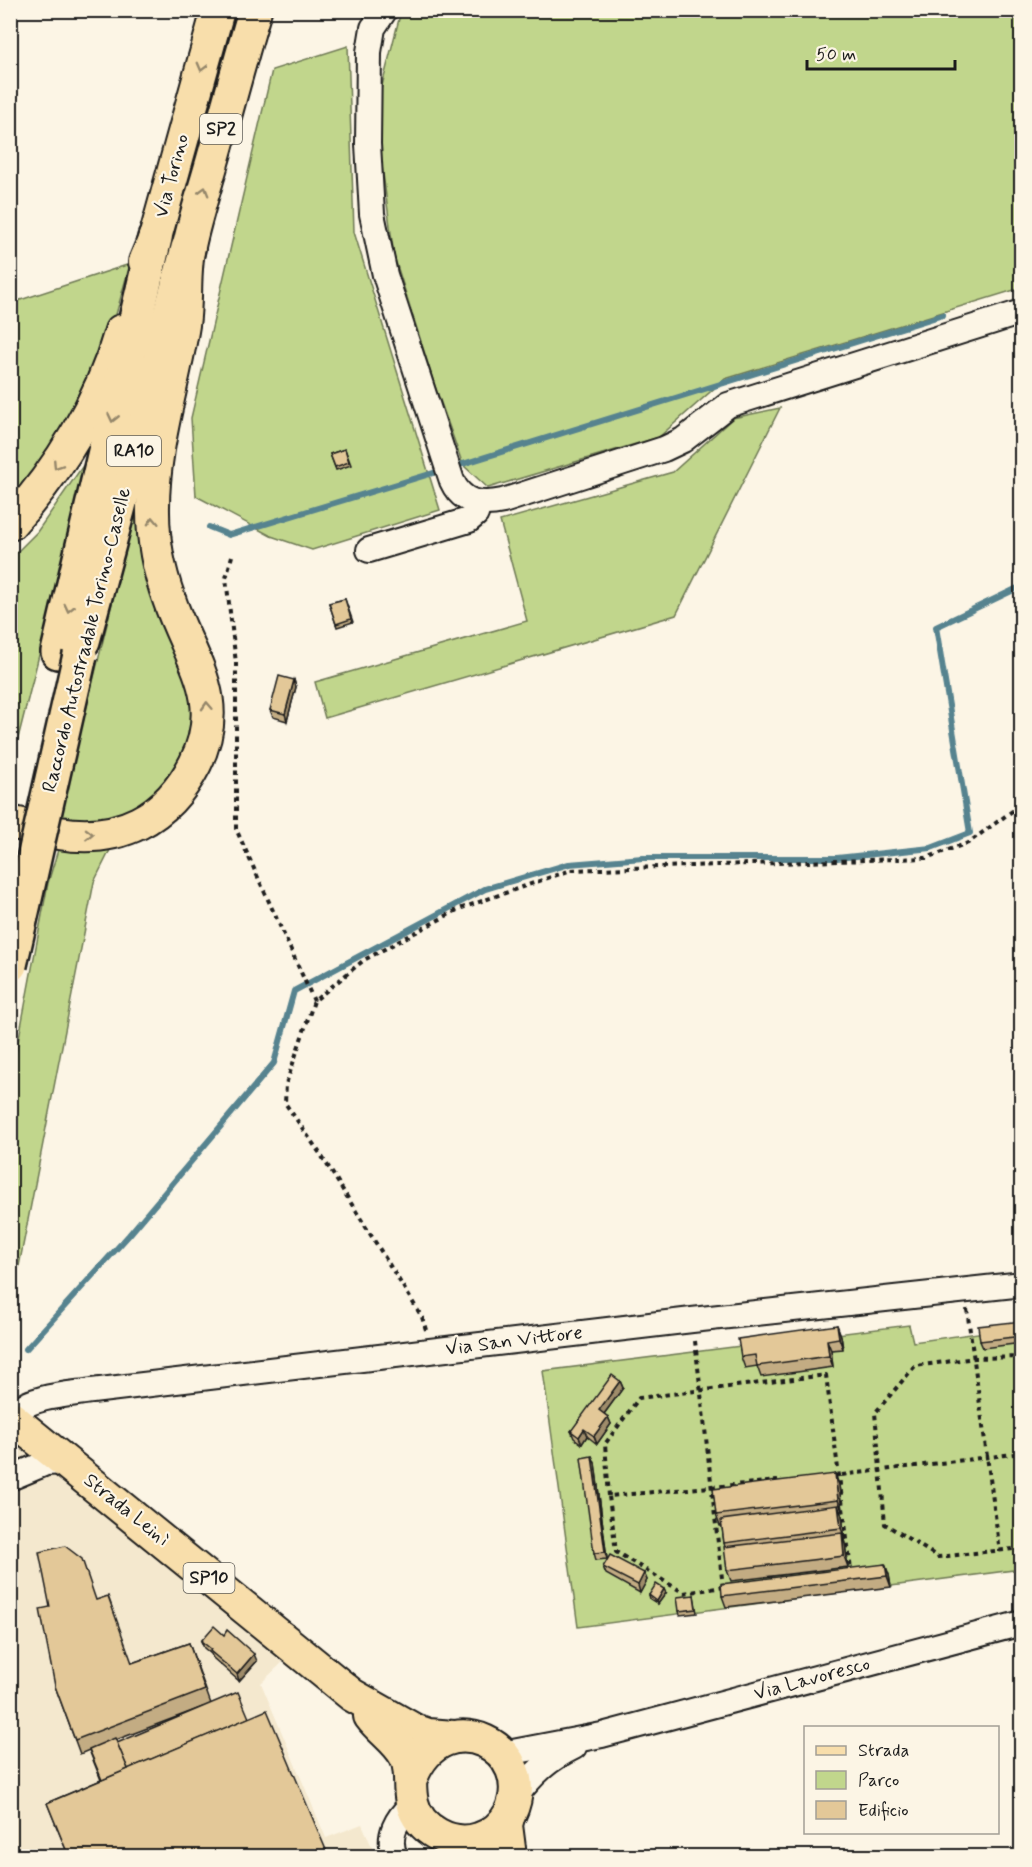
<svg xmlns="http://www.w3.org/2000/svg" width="1032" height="1867" font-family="Mynerve,sans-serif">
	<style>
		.built { fill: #f4e8ce }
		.green { fill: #c1d68c; stroke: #6e7954; stroke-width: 1.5 }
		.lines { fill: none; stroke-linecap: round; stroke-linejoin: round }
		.stream { stroke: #56838f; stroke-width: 6 }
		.minor-casing { stroke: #1c1c1c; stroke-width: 28 }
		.major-casing { stroke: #1c1c1c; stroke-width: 36 }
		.highway-casing { stroke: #1c1c1c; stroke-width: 38 }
		.path { stroke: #1c1c1c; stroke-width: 4; stroke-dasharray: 4.5 4.5; stroke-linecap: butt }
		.minor { stroke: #fcf5e5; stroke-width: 24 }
		.major { stroke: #f8deab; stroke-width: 32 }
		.highway { stroke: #f8deab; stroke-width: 33 }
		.highway-bridge-casing { stroke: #1c1c1c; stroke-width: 38; stroke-linecap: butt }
		.highway-bridge { stroke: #f8deab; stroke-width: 33 }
		.wall { fill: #c3ac83; stroke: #1c1c1c; stroke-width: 1.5; fill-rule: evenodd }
		.shaded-wall { fill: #9f8c6a; stroke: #1c1c1c; stroke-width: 1.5 }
		.building { fill: #e3c898; stroke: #1c1c1c; stroke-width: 1.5 }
		.oneway { stroke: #95876b }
		.labels { text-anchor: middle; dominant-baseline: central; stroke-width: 4.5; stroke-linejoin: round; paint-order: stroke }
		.shield { fill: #fcf5e5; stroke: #5f5d58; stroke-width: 1.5 }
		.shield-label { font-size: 18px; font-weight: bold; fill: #1c1c1c }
		.street-label { font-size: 20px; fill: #1c1c1c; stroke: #fcf5e5 }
	</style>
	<rect width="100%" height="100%" fill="#fcf5e5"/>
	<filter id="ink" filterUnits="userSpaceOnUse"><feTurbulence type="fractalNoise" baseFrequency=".0167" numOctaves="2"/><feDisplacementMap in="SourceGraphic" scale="12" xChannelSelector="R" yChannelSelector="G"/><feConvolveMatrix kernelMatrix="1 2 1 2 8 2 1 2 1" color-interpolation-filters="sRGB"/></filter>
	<g filter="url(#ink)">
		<polygon class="built" points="10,1434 283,1662 261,1683 326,1838 362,1824 376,1856 11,1856"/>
		<g class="green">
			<polygon points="414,11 1021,11 1021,288 725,379 659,437 488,488 463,465 435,386 394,256 375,113 400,15"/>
			<polygon points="348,46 354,232 440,510 312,550 271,536 196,496 191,418 272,70"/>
			<polygon points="130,264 107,347 63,444 11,512 11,303"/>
			<polygon points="780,408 676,615 325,718 315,682 527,621 500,521 673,472 733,418"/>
			<polygon points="89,457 11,766 11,558 37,532"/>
			<polygon points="140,508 187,668 196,716 190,751 168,788 136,814 58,824 132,522"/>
			<polygon points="60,843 110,850 94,882 11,1307 11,1080 48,883"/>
			<polygon points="909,1325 913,1342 1021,1327 1021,1569 578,1627 543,1371"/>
		</g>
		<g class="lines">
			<g class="stream">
				<polyline points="453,467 943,315"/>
				<polyline points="209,527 229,535 443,470"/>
				<polyline points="26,1349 129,1235 274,1063 294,991 485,889 569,864 643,858 837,858 931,848 970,833 936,627 1022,586"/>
			</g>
			<defs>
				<g id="minor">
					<path d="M385,10L373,28L369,52L368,144L372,214L385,275L452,481C462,503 480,506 503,501L664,449L683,440L728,405L1022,312"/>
					<polyline points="369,550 469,520 476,514 479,504"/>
					<path d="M10,1414C33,1396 64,1395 92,1391L692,1320L1014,1285L1022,1287"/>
					<polyline points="10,1478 46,1463 66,1462"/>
					<polyline points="502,1754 602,1735 1022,1623"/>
					<path d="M515,1797C533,1774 547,1760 574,1747"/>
					<path d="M395,1856C386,1836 397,1818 412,1804"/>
				</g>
				<g id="major">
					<polyline points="145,262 155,238 218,10"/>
					<path d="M10,524C60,469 101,402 121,331"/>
					<path d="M10,822C27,826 43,830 59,833C119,843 167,819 195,764C228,698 189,659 169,599C159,571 153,542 153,512C152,447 173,388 183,325C187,299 183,271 189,246C195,217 205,188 213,159C227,110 240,60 255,10"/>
					<polyline points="10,1417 352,1695 414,1730 428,1735 454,1737"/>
					<path d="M370,1716C381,1731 398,1741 406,1757C413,1772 408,1786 412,1802C418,1830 452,1848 479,1839C492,1835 504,1825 510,1813C540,1749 445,1698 412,1776"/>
					<polyline points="508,1817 506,1825 510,1856"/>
				</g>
				<g id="highway">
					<polyline points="83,641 188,248"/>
					<polyline points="58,652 155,238"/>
				</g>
			</defs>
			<use href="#minor" class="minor-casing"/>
			<use href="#major" class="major-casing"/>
			<use href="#highway" class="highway-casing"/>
			<g class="path">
				<polyline points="232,556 226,578 236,663 236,829 314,1001"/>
				<polyline points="967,1309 1000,1552"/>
				<polyline points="426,1330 422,1317 321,1155 285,1103 286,1084 314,1001 364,960 459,909 571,870 926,858 968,843 1022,804"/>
				<polyline points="695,1341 723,1587"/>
				<polyline points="1022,1357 975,1358 915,1366 875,1413 885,1524 938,1557 1022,1548"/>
				<polyline points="833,1476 1022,1453"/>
				<polyline points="609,1496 605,1444 639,1398 826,1375 851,1570"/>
				<polyline points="724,1587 684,1593 616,1552 609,1496 778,1481"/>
			</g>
			<use href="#minor" class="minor"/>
			<use href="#major" class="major"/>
			<use href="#highway" class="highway"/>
			<defs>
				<polyline id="highway-bridge" points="10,965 80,655"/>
			</defs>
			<use href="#highway-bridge" class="highway-bridge-casing"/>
			<use href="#highway-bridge" class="highway-bridge"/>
		</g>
		<g class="wall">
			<polygon points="345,449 351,465 336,470 330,454"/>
			<polygon points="345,599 353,622 337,627 329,603"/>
			<polygon points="294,680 296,687 287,721 273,717 270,710"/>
			<polygon points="1022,1321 1022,1343 983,1348 980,1341"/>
			<polygon points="837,1325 841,1336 843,1349 831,1350 833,1367 761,1377 757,1366 745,1368 741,1357"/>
			<polygon points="620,1381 623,1388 604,1414 608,1417 611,1424 597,1444 587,1436 582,1444 574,1438 571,1431"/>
			<polygon points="592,1456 595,1463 607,1559 596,1560 594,1553"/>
			<polygon points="835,1474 839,1485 842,1511 840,1511 842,1516 845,1539 844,1539 845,1544 848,1567 731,1581 727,1570 725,1547 724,1543 722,1526 720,1526 716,1515"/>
			<polygon points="885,1564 889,1575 891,1587 726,1607 722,1596"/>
			<polygon points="603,1567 644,1573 647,1580 640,1593 606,1574"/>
			<polygon points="666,1593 658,1604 650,1599 649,1595"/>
			<polygon points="694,1595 697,1613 680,1615 679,1611"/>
			<polygon points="201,1641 257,1661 239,1681 213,1658 211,1654 204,1648"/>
			<path d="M189,1643L211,1704L249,1718L329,1857H69L47,1803L101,1780L89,1750L80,1754L55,1686L132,1663ZM203,1707L118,1744L116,1740Z"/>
		</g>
		<g class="shaded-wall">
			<polygon points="294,680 296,687 287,721 285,714"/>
			<polygon points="837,1325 841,1336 843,1349 839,1338"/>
			<polygon points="827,1340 831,1350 833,1367 829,1356"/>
			<polygon points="620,1381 623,1388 601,1418 599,1410"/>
			<polygon points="608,1417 611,1424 597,1444 594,1436"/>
			<polygon points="584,1429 587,1436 582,1444 579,1437"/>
			<polygon points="592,1456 595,1463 607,1559 605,1552"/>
			<polygon points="835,1474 839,1485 842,1511 838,1500"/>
			<polygon points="838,1505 842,1516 845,1539 841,1528"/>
			<polygon points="842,1533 845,1544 848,1567 844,1556"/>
			<polygon points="885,1564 889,1575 891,1587 887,1576"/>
			<polygon points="644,1573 647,1580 640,1593 638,1585"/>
			<polygon points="664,1589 666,1593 658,1604 657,1601"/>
			<polygon points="254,1654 257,1661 239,1681 237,1674"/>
		</g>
		<g class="building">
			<polygon points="345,449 349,462 335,467 330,454"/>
			<polygon points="345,599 351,619 336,624 329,603"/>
			<polygon points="279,676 294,680 285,714 270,710"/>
			<polygon points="1022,1321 1022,1336 980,1341 978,1326"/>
			<polygon points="837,1325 839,1338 827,1340 829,1356 757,1366 755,1355 741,1357 738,1339"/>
			<polygon points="612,1375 620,1381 599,1410 608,1417 594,1436 584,1429 579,1437 571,1431"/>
			<polygon points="592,1456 605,1552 594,1553 581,1458"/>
			<polygon points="835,1474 838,1500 716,1515 713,1489"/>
			<polygon points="838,1505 841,1528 724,1543 721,1520"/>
			<polygon points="842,1533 844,1556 727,1570 724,1547"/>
			<polygon points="65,1546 82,1559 96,1600 108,1596 132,1663 189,1643 205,1690 75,1740 55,1686 40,1609 50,1607 39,1552"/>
			<polygon points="610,1555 644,1573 638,1585 603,1567"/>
			<polygon points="885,1564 887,1576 722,1596 721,1584"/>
			<polygon points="656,1584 664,1589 657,1601 649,1595"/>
			<polygon points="694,1595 696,1609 679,1611 677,1597"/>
			<polygon points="214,1626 224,1635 227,1630 254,1654 237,1674 210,1651 211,1649 201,1641"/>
			<polygon points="238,1692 249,1718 128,1769 117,1743"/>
			<polygon points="267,1710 329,1857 69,1857 47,1803"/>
			<polygon points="115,1738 128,1769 102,1780 89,1749"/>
		</g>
		<defs><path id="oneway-chevron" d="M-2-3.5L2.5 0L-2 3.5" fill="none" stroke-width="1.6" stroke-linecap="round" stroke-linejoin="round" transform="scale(1.5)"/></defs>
		<g class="oneway">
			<use href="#oneway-chevron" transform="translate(202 67) rotate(105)"/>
			<use href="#oneway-chevron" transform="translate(204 191) rotate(-74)"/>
			<use href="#oneway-chevron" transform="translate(113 418) rotate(103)"/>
			<use href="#oneway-chevron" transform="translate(57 465) rotate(123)"/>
			<use href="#oneway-chevron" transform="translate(153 521) rotate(-92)"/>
			<use href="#oneway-chevron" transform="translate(69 608) rotate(103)"/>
			<use href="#oneway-chevron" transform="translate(207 706) rotate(-93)"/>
			<use href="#oneway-chevron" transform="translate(89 834) rotate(-1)"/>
		</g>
	</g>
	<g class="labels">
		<g class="shield">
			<rect x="200" y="114" width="42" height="30" rx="4.5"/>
			<rect x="107" y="436" width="54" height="30" rx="4.5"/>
			<rect x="183.5" y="1563" width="51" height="30" rx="4.5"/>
		</g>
		<g class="shield-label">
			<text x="221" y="129">SP2</text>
			<text x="134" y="451">RA10</text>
			<text x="209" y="1578">SP10</text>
		</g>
		<g class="street-label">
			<text transform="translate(172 176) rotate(-75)">Via Torino</text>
			<text transform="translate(87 640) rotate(-76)">Raccordo Autostradale Torino-Caselle</text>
			<text transform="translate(514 1341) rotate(-7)">Via San Vittore</text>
			<text transform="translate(126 1510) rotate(39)">Strada Leinì</text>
			<text transform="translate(812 1679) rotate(-15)">Via Lavoresco</text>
		</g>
	</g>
	<rect width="1032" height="1867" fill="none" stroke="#fcf5e5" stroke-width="36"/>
	<rect x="18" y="18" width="996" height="1831" fill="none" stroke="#1c1c1c" stroke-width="2" filter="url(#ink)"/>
	<rect x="804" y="1726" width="195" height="108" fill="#fcf5e5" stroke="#a29e95" stroke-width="1.5"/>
	<rect x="816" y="1746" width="30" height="9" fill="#f8deab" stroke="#a29e95" stroke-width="1.5"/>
	<text x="858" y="1756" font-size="18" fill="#1c1c1c">Strada</text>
	<rect x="816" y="1771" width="30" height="18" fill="#c1d68c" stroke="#a29e95" stroke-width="1.5"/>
	<text x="858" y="1786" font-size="18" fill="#1c1c1c">Parco</text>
	<rect x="816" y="1801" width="30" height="18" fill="#e3c898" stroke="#a29e95" stroke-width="1.5"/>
	<text x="858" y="1816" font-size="18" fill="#1c1c1c">Edificio</text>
	<path d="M807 60v9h148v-9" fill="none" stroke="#1c1c1c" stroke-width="3"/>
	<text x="816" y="60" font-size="18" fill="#1c1c1c" stroke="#fcf5e5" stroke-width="4.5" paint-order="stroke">50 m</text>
</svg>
